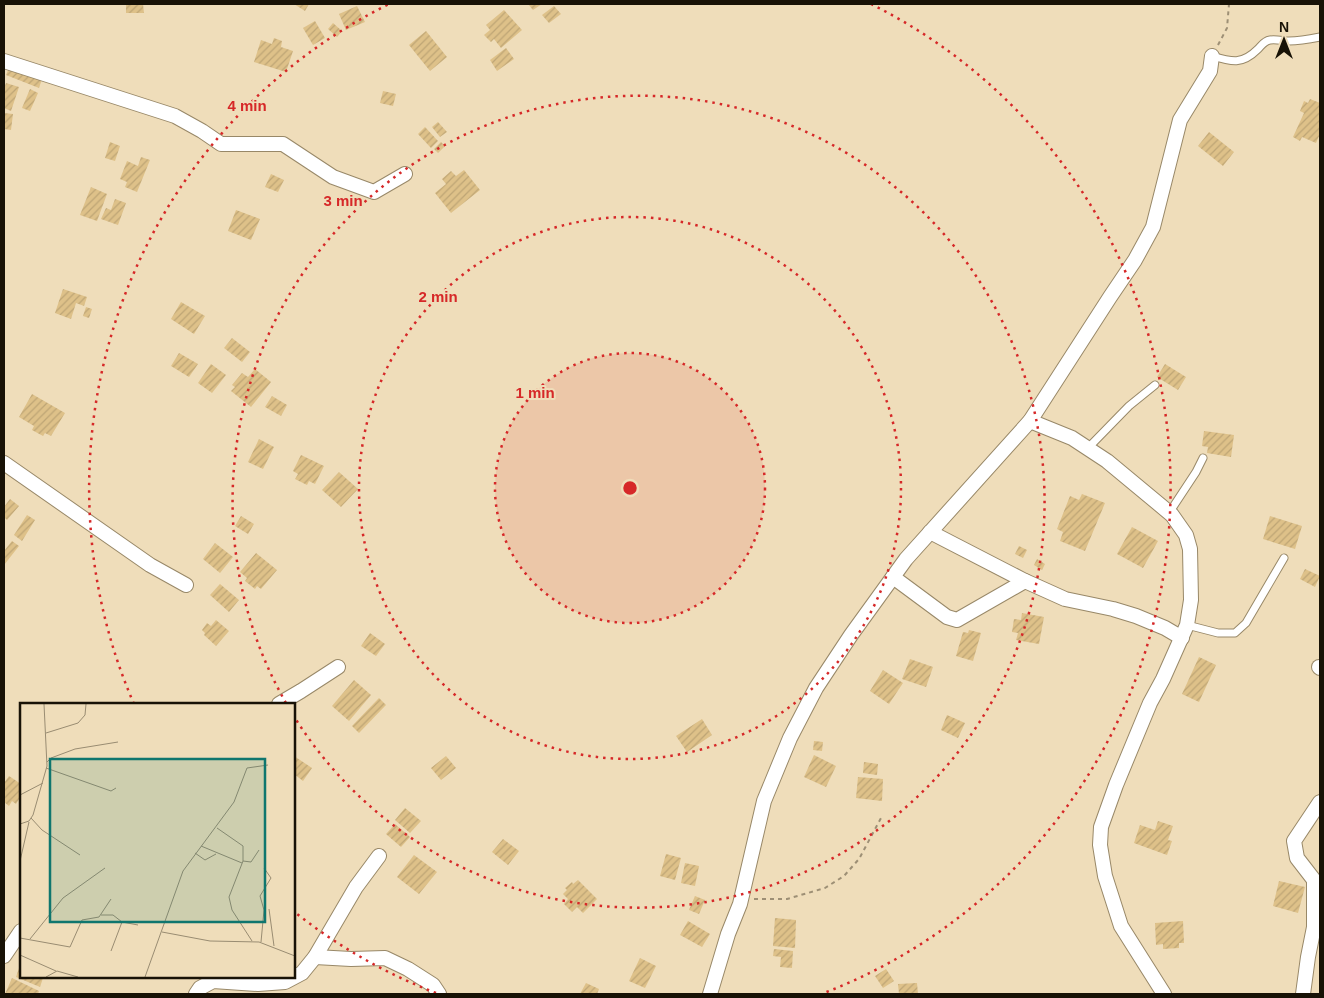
<svg xmlns="http://www.w3.org/2000/svg" width="1324" height="998" font-family="Arial,sans-serif">
	<style>
		.building { fill: url(#building-hatch) }
		.lines { fill: none; stroke-linecap: round; stroke-linejoin: round }
		.service-casing { stroke: #988868; stroke-width: 9 }
		.minor-casing { stroke: #988868; stroke-width: 16 }
		.path { stroke: #9d8f75; stroke-width: 2; stroke-dasharray: 4 4; stroke-linecap: butt }
		.service { stroke: #fff; stroke-width: 7 }
		.minor { stroke: #fff; stroke-width: 14 }
		.ring { fill: none; stroke: #d62828; stroke-width: 2.5; stroke-dasharray: 2.5 5 }
		.inset-road { fill: none; stroke: #998c72; stroke-width: 1 }
		.view { fill: #0f766e; fill-opacity: 0.15; stroke: #0f766e; stroke-width: 2.5 }
		.inset-edge { fill: none; stroke: #181206; stroke-width: 2.5 }
		.centre { fill: #d62828; stroke: #efddba; stroke-width: 2.5 }
		.ring-label { font-size: 15px; text-anchor: middle; font-weight: bold; fill: #d62828; stroke: #efddba; stroke-width: 4; stroke-linejoin: round; paint-order: stroke }
	</style>
	<defs>
		<pattern id="building-hatch" width="6" height="6" patternUnits="userSpaceOnUse" patternTransform="scale(1.25)"><rect width="6" height="6" fill="#dec189"/><path d="M-1 1l2-2M0 6l6-6M5 7l2-2" fill="none" stroke="#bea575"/></pattern>
	</defs>
	<rect width="100%" height="100%" fill="#efddba"/>
	<g class="building">
		<polygon points="126,4 143,4 144,13 126,13"/>
		<polygon points="294,4 309,4 305,11"/>
		<polygon points="528,4 542,4 533,10"/>
		<polygon points="357,6 365,22 346,30 339,14"/>
		<polygon points="554,6 561,14 549,23 542,15"/>
		<polygon points="504,10 522,30 501,48 494,39 491,42 484,35 490,30 486,25"/>
		<polygon points="315,21 325,38 313,45 303,28"/>
		<polygon points="333,23 342,31 337,37 328,29"/>
		<polygon points="426,31 447,57 430,71 409,45"/>
		<polygon points="274,38 282,41 281,47 293,51 286,72 254,62 261,40 272,44"/>
		<polygon points="506,48 514,59 497,71 490,60"/>
		<polygon points="10,66 42,79 39,88 6,75"/>
		<polygon points="6,83 19,87 11,111 4,108 4,89"/>
		<polygon points="30,89 38,93 30,111 22,108"/>
		<polygon points="383,91 396,94 393,106 380,103"/>
		<polygon points="1310,99 1320,103 1320,134 1316,143 1302,137 1300,141 1293,137 1304,113 1300,111 1304,101 1308,103"/>
		<polygon points="4,113 13,114 11,130 4,129"/>
		<polygon points="438,122 447,132 440,137 432,127"/>
		<polygon points="425,127 438,141 431,148 418,134"/>
		<polygon points="1209,132 1234,152 1223,166 1198,146"/>
		<polygon points="110,142 120,146 115,161 105,158"/>
		<polygon points="441,142 445,146 438,153 434,149"/>
		<polygon points="141,157 150,160 137,192 125,187 127,182 120,179 127,161 138,166"/>
		<polygon points="464,170 480,190 451,213 435,193 446,184 442,179 451,171 456,176"/>
		<polygon points="271,174 284,180 278,192 265,187"/>
		<polygon points="91,187 107,194 97,221 80,215"/>
		<polygon points="115,199 126,203 118,225 101,219 106,208 111,210"/>
		<polygon points="236,210 260,219 251,240 228,231"/>
		<polygon points="63,289 87,297 84,306 76,303 71,319 55,313"/>
		<polygon points="181,302 205,316 194,334 171,319"/>
		<polygon points="86,307 92,309 89,318 83,316"/>
		<polygon points="232,338 250,352 242,362 224,348"/>
		<polygon points="179,353 198,364 189,377 171,366"/>
		<polygon points="211,364 226,375 212,393 198,383"/>
		<polygon points="1165,364 1186,377 1178,390 1157,377"/>
		<polygon points="255,369 271,382 251,407 231,391 235,387 232,385 242,373 248,377"/>
		<polygon points="32,394 65,413 51,436 45,433 43,436 32,430 34,426 19,417"/>
		<polygon points="272,396 287,405 281,416 265,407"/>
		<polygon points="1204,431 1234,435 1231,457 1207,453 1208,447 1202,446"/>
		<polygon points="259,439 274,447 263,469 248,462"/>
		<polygon points="301,455 324,466 315,484 309,481 307,485 295,479 298,474 293,471"/>
		<polygon points="339,472 358,489 341,507 322,490"/>
		<polygon points="1082,494 1105,503 1085,551 1060,541 1063,532 1057,529 1070,496 1079,500"/>
		<polygon points="10,499 19,506 7,520 4,517 4,507"/>
		<polygon points="27,515 35,520 22,541 14,535"/>
		<polygon points="241,516 254,524 248,534 235,526"/>
		<polygon points="1270,516 1302,526 1295,549 1263,539"/>
		<polygon points="1132,527 1158,541 1143,568 1117,554"/>
		<polygon points="12,541 19,546 4,565 4,551"/>
		<polygon points="215,543 233,557 220,573 203,559"/>
		<polygon points="1019,546 1027,550 1023,558 1015,554"/>
		<polygon points="256,553 277,570 261,589 257,586 255,589 245,581 247,578 240,572"/>
		<polygon points="1037,559 1045,564 1042,570 1034,565"/>
		<polygon points="1305,569 1320,576 1315,587 1300,579"/>
		<polygon points="220,584 239,600 229,612 210,595"/>
		<polygon points="1022,613 1044,617 1039,644 1016,640 1018,633 1012,632 1014,619 1021,620"/>
		<polygon points="216,620 229,631 216,646 204,635 205,633 202,630 207,623 211,626"/>
		<polygon points="969,630 981,633 973,661 956,656 963,632 968,633"/>
		<polygon points="370,633 385,644 376,656 361,646"/>
		<polygon points="1199,657 1216,665 1199,702 1182,694"/>
		<polygon points="910,659 933,667 926,687 902,679"/>
		<polygon points="883,670 903,683 889,704 870,691"/>
		<polygon points="354,680 371,695 349,721 332,706"/>
		<polygon points="379,698 386,705 359,733 352,726"/>
		<polygon points="947,715 965,723 958,738 941,730"/>
		<polygon points="702,719 712,735 687,752 676,736"/>
		<polygon points="814,741 823,742 822,751 813,750"/>
		<polygon points="814,755 836,766 826,787 804,777"/>
		<polygon points="294,756 312,768 303,781 294,774"/>
		<polygon points="446,756 456,768 441,780 431,768"/>
		<polygon points="864,762 878,764 877,775 863,773"/>
		<polygon points="9,776 21,784 21,787 19,790 21,792 21,796 16,804 12,801 9,806 4,802 4,783"/>
		<polygon points="858,777 883,779 882,801 856,798"/>
		<polygon points="405,808 421,821 410,833 395,820"/>
		<polygon points="1158,821 1173,826 1168,840 1172,841 1167,855 1134,843 1140,825 1155,830"/>
		<polygon points="395,824 410,837 401,847 386,834"/>
		<polygon points="503,839 519,851 508,865 492,852"/>
		<polygon points="666,854 681,858 675,880 660,876"/>
		<polygon points="414,855 437,872 419,894 397,877"/>
		<polygon points="685,863 699,866 695,886 681,883"/>
		<polygon points="578,880 597,899 583,913 577,907 572,912 564,904 568,899 563,894 567,890 565,888 572,882 573,884"/>
		<polygon points="1279,881 1305,887 1298,913 1273,906"/>
		<polygon points="695,896 705,900 699,914 689,910"/>
		<polygon points="775,918 796,920 795,948 773,946"/>
		<polygon points="688,921 710,934 702,947 680,935"/>
		<polygon points="1183,921 1184,943 1179,943 1179,948 1163,949 1163,944 1156,945 1155,923"/>
		<polygon points="774,949 793,951 792,968 780,967 781,957 773,956"/>
		<polygon points="640,958 656,966 645,988 629,981"/>
		<polygon points="19,968 21,969 21,977 40,977 43,978 40,987 16,977"/>
		<polygon points="886,969 894,981 883,988 875,976"/>
		<polygon points="12,978 39,991 38,994 5,994"/>
		<polygon points="586,983 599,989 597,994 580,994"/>
		<polygon points="917,983 918,994 899,994 898,984"/>
	</g>
	<g class="lines">
		<defs>
			<g id="service">
				<path d="M1212,56C1232,62 1242,65 1258,49C1262,45 1264,41 1270,40C1276,39 1284,41 1289,41C1300,41 1310,39 1320,37"/>
				<polyline points="1088,448 1129,406 1155,385"/>
				<polyline points="1169,513 1196,472 1203,458"/>
				<polyline points="1187,625 1218,633 1235,633 1246,623 1284,558"/>
			</g>
			<g id="minor">
				<polyline points="4,61 175,116 202,131 221,144 283,144 333,177 374,192 405,174"/>
				<polyline points="1030,421 1072,438 1107,461 1172,515 1186,535 1190,549 1191,600 1187,625 1163,679 1150,703 1116,785 1101,827 1100,845 1105,876 1121,926 1164,994"/>
				<polyline points="4,463 150,565 186,585"/>
				<polyline points="930,532 1025,581 1065,599 1113,609 1136,616 1165,628 1182,638"/>
				<polyline points="893,577 947,617 957,620 1025,581"/>
				<polyline points="1319,667 1320,668"/>
				<polyline points="279,704 301,691 338,667"/>
				<polyline points="4,956 21,931"/>
				<polyline points="315,957 351,959 385,958 408,969 433,985 439,994"/>
				<polyline points="196,994 200,988 213,981 258,984 285,982 302,973 315,957 356,887 379,856"/>
				<polyline points="710,994 728,934 740,904 764,801 790,738 816,688 851,635 906,559 1030,421 1110,297 1135,260 1153,227 1180,120 1210,71 1212,56"/>
				<polyline points="1303,994 1308,957 1314,927 1314,880 1297,858 1294,841 1320,802"/>
			</g>
		</defs>
		<use href="#service" class="service-casing"/>
		<use href="#minor" class="minor-casing"/>
		<g class="path">
			<polyline points="1218,45 1227,28 1229,4"/>
			<polyline points="754,899 787,899 825,888 844,876 859,859 881,818"/>
		</g>
		<use href="#service" class="service"/>
		<use href="#minor" class="minor"/>
	</g>
	<circle cx="630" cy="488" r="135" fill="#d62828" fill-opacity=".12"/>
	<g class="ring">
		<circle cx="630" cy="488" r="135"/>
		<circle cx="630" cy="488" r="271"/>
		<path d="M286 703A406 406 0 1 1 295 718"/>
		<path d="M436 993A541 541 0 0 1 297 914M134 704A541 541 0 0 1 389 4M871 4A541 541 0 0 1 824 993"/>
	</g>
	<g transform="translate(20 703)">
		<rect width="275" height="275" fill="#efddba"/>
		<path class="inset-road" d="M26,30L58,20L65,12L66,1M27,59L31,55L55,46L98,39M26,65L91,88L96,85M0,92L23,80M11,115L22,127L60,152M0,121L9,118L13,112L27,63L24,1M197,125L223,143V158L209,194L212,207L232,238M181,143L222,160M175,150L185,157L196,151M0,158L9,119M223,158L231,159L239,147M249,206L254,243M81,212H93L102,219L118,222M142,229L190,238L239,239L275,253M0,235L50,244L62,217L79,214L91,196M10,236L43,195L85,165M241,239L244,207L240,193L251,175L244,165M91,248L102,219M0,252L36,268M26,274L37,268L58,274M125,274L163,168L214,99L227,65L248,62"/>
		<path class="view" d="M30,56H245V219H30Z"/>
		<rect width="275" height="275" class="inset-edge"/>
	</g>
	<circle cx="630" cy="488" r="8" class="centre"/>
	<g class="ring-label">
		<text x="247" y="111">4 min</text>
		<text x="343" y="206">3 min</text>
		<text x="438" y="302">2 min</text>
		<text x="535" y="398">1 min</text>
	</g>
	<rect width="1324" height="998" fill="none" stroke="#181206" stroke-width="10"/>
	<g transform="translate(1284 40)" stroke="#efddba" stroke-width="4" paint-order="stroke">
	<path d="M0-4L9 19L0 12L-9 19Z" fill="#181206"/>
	<text y="-8" font-size="14" font-weight="bold" text-anchor="middle" fill="#181206">N</text>
	</g>
</svg>
